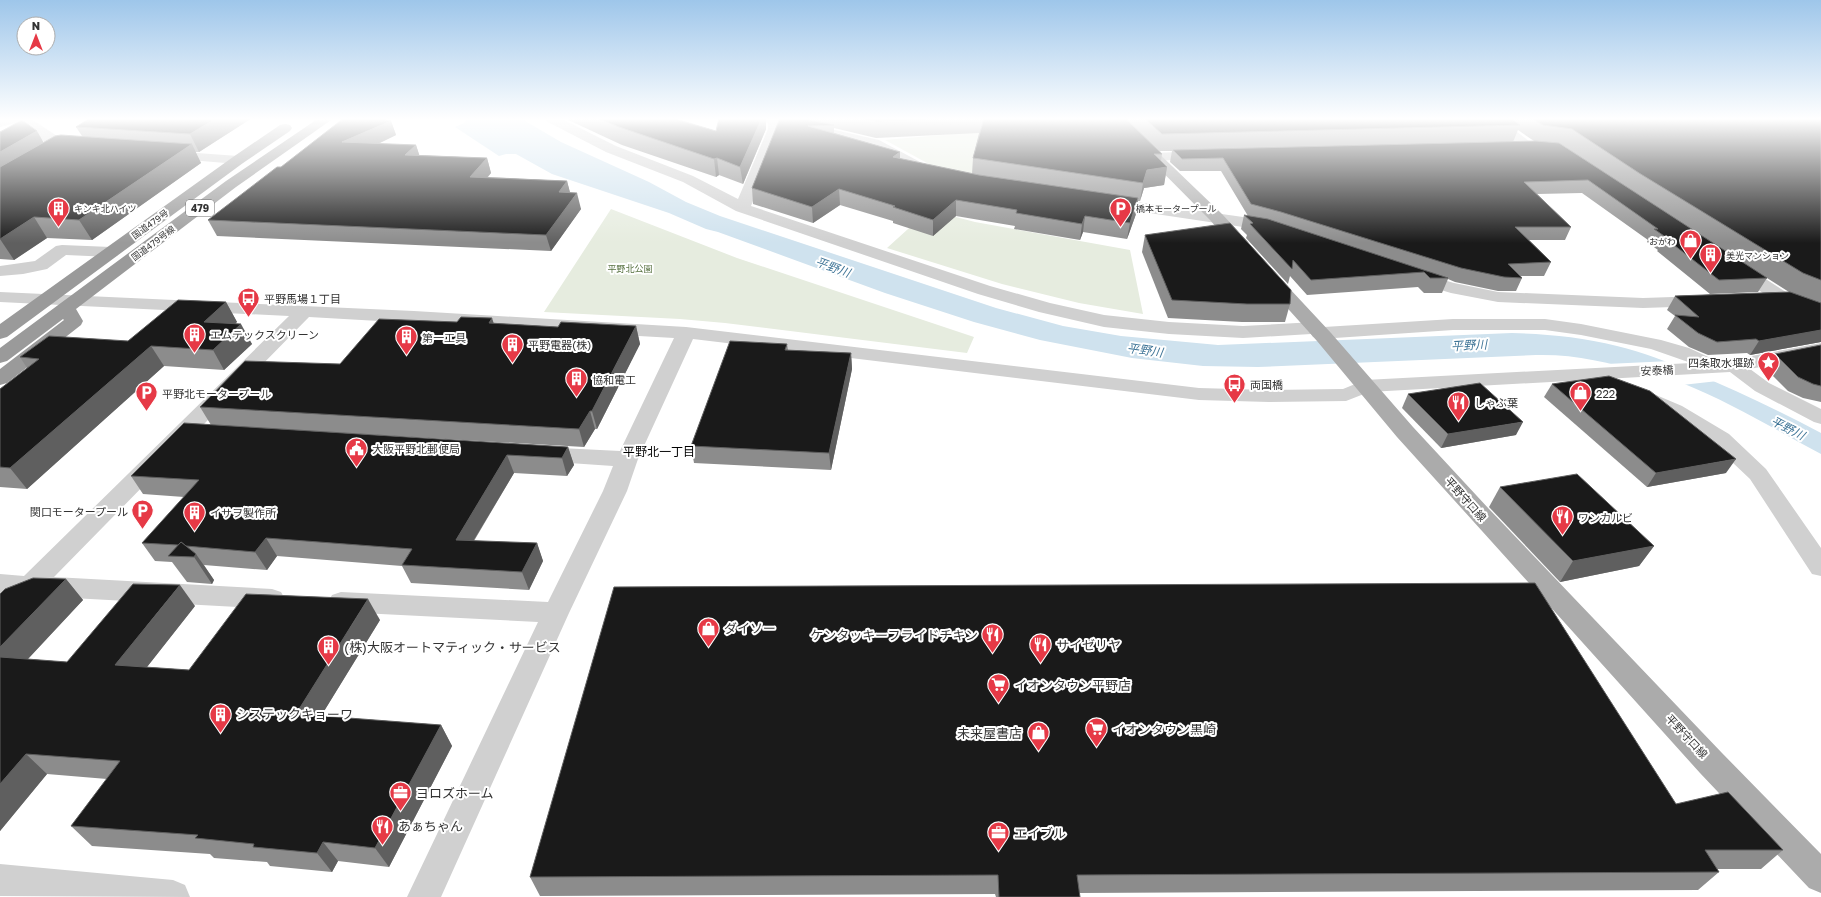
<svg xmlns="http://www.w3.org/2000/svg" width="1821" height="897" font-family="'Golos Text','Noto Sans JP',sans-serif">
	<style>
		.green { fill: #e6ecdf }
		.water { fill: #cfe2ee }
		.pier { fill: #fff }
		.lines { fill: none; stroke-linecap: round; stroke-linejoin: round }
		.minor { fill: #d0d0d0; fill-rule: evenodd }
		.major { fill: #ababab; fill-rule: evenodd }
		.highway { fill: #9a9a9a; fill-rule: evenodd }
		.wall { fill: #8c8c8c; fill-rule: evenodd }
		.shaded-wall { fill: #5f5f5f }
		.building { fill: #1a1a1a; stroke: #5f5f5f }
		.labels { text-anchor: middle; dominant-baseline: central; stroke-width: 4; stroke-linejoin: round; paint-order: stroke }
		.far-poi-label { font-size: 9px; fill: #333; stroke: #fff; text-anchor: start }
		.far-street-label { font-size: 9px; fill: #333; stroke: #fff }
		.far-park-label { font-size: 9px; fill: #56703f; stroke: #fff }
		.shield { fill: #fff; stroke: #707070; stroke-width: 1 }
		.shield-label { font-size: 10px; font-weight: bold; fill: #333 }
		.poi-label { font-size: 11px; fill: #333; stroke: #fff; text-anchor: start }
		.street-label { font-size: 11px; fill: #333; stroke: #fff }
		.water-label { font-size: 12px; font-style: italic; fill: #3f7597; stroke: #fff }
		.neighbourhood-label { font-size: 12px; fill: #000; stroke: #fff }
		.near-poi-label { font-size: 13px; fill: #333; stroke: #fff; text-anchor: start }
	</style>
	<rect width="100%" height="100%" fill="#fff"/>
	<g class="green">
		<polygon points="975,132 1049,155 1076,193 938,169 885,140"/>
		<polygon points="611,209 737,258 974,337 967,353 725,323 680,319 544,312"/>
		<polygon points="929,210 975,222 1130,250 1143,314 1079,303 1002,284 887,248"/>
	</g>
	<path class="water" d="M464,118H520L561,142L649,182L686,202L720,216L996,308L1063,326L1121,336L1218,345L1512,333C1548,334 1582,337 1617,346C1643,352 1667,362 1692,372C1736,390 1779,411 1821,433V454C1776,430 1730,402 1682,383C1670,379 1657,376 1644,373C1608,362 1574,354 1536,355L1258,367L1203,366L1132,358L1040,340L974,322L885,293L718,232L706,229L669,213L552,174L516,154H506L499,156L455,127L464,123L466,120Z"/>
	<polygon class="pier" points="1671,361 1718,381 1682,385 1606,364"/>
	<g class="lines">
		<g class="minor">
			<path d="M6,118H30L69,144L82,146L84,149L82,152C58,158 37,135 19,122L0,127V119Z"/>
			<polygon points="544,118 560,118 616,146 693,176 738,199 768,129 768,123 761,121 760,118 782,118 879,140 937,171 939,174 937,177 932,178 927,177 869,146 782,126 751,206 990,286 1050,303 1104,315 1169,322 1243,326 1315,322 1322,324 1324,327 1453,319 1545,319 1581,324 1661,340 1689,348 1719,362 1821,343 1821,355 1750,369 1769,383 1821,409 1821,424 1814,422 1755,391 1730,372 1369,392 1346,401 1269,402 1199,400 693,339 638,459 627,491 569,613 441,897 407,897 538,622 341,612 332,609 328,602 332,595 341,592 548,602 603,491 613,466 540,461 532,459 529,454 532,449 540,447 620,451 674,338 309,317 54,577 272,589 281,592 285,599 281,606 272,609 35,596 9,622 0,625 0,599 5,594 0,594 0,574 24,576 289,316 0,302 0,292 414,311 686,327 1199,388 1269,390 1343,389 1365,380 1691,363 1651,349 1581,335 1545,330 1453,330 1320,339 1313,337 1311,334 1243,338 1169,334 1104,327 1039,312 978,294 736,211 683,182 606,152 546,121"/>
			<polygon points="1485,118 1499,118 1538,148 1536,151 1526,151 1486,121"/>
			<polygon points="170,151 238,156 243,157 245,160 243,163 238,164 165,158 163,155 165,152"/>
			<polygon points="1202,151 1207,152 1209,155 1207,158 1155,161 1150,160 1148,157 1150,154 1155,153"/>
			<polygon points="1108,198 1243,217 1277,226 1279,229 1277,232 1271,234 1243,227 1102,206 1100,203 1102,200"/>
			<polygon points="62,245 111,247 117,248 119,252 117,256 111,257 66,255 47,269 23,274 0,276 0,266 35,261 56,246"/>
			<polygon points="1738,264 1744,265 1789,294 1821,306 1821,318 1777,302 1732,273 1729,269 1732,265"/>
			<polygon points="1416,272 1454,283 1498,292 1643,298 1703,296 1709,297 1712,301 1709,305 1703,306 1643,308 1498,302 1451,293 1410,281 1407,277 1410,273"/>
			<polygon points="1649,392 1682,406 1729,434 1766,469 1821,548 1821,576 1812,574 1750,479 1713,444 1668,416 1642,403 1639,398 1642,393"/>
			<polygon points="0,864 173,880 185,885 190,897 0,896"/>
		</g>
		<g class="major">
			<polygon points="1109,118 1122,118 1222,214 1248,242 1250,246 1248,250 1242,251 1236,250 1210,220"/>
			<polygon points="1270,273 1276,274 1331,333 1413,427 1489,509 1722,753 1821,854 1821,893 1809,888 1700,773 1473,521 1397,437 1317,341 1264,282 1261,278 1264,274"/>
		</g>
		<g class="highway">
			<polygon points="319,118 334,118 236,187 76,309 83,321 81,325 7,383 0,385 0,369 64,320 63,319 7,361 0,363 0,348 226,181"/>
			<polygon points="285,124 290,125 292,128 290,131 243,163 7,337 0,339 0,324 233,157 280,125"/>
		</g>
	</g>
	<g class="wall">
		<polygon points="90,118 252,118 199,152 195,152 201,163 92,240 47,238 14,260 0,259 0,132 44,142 82,136 76,127"/>
		<polygon points="564,118 672,118 716,131 766,124 766,129 743,184 719,175 716,177 622,145"/>
		<path d="M780,118H1821V342L1750,355L1747,353L1708,355L1689,347L1667,329L1675,316L1667,310L1675,296L1789,292L1767,278L1758,292L1710,294L1657,251L1658,250L1647,242L1648,240L1582,193L1537,194L1571,227L1565,240H1529L1551,262L1544,276H1521L1522,278L1516,291H1498L1455,282L1448,279L1442,293H1424L1418,287L1307,295L1290,276L1288,284L1246,238L1247,235L1241,229L1244,215L1248,216L1221,171H1180L1170,162L1172,151H1160L1162,154L1161,161L1167,167L1164,185L1144,188L1140,201H1138L1136,214L1127,239L1083,232L1080,240L1014,229L1015,226L956,216L933,236L893,223V221L840,205L813,223L753,204L752,188ZM834,128L876,138L979,133L973,158L972,174L900,159V152L834,133ZM1518,130L1534,141L1513,142ZM1563,146H1564L1583,159Z"/>
		<polygon points="391,121 396,135 378,144 416,145 419,155 487,158 491,173 488,177 567,181 570,193 581,209 551,251 217,236 208,220 281,167"/>
		<polygon points="1145,235 1290,304 1285,322 1242,322 1168,318 1142,252"/>
		<polygon points="226,302 237,322 235,323 252,344 224,370 164,366 27,489 0,487 0,389 27,368 20,357 128,341"/>
		<polygon points="457,322 494,323 558,327 636,326 640,344 597,429 595,429 584,447 240,427 568,447 574,465 567,476 514,473 474,541 537,543 543,561 529,590 411,583 402,566 277,556 267,570 204,565 214,580 212,584 187,582 172,562 155,561 142,543 184,497 143,494 131,476 211,425 200,407 340,364"/>
		<polygon points="787,344 788,350 851,353 852,369 831,470 694,463 691,446"/>
		<polygon points="1821,345 1821,402 1803,398 1788,391 1765,368 1775,354"/>
		<polygon points="1552,384 1726,473 1647,487 1544,397"/>
		<polygon points="1408,394 1516,435 1441,448 1402,408"/>
		<polygon points="1500,487 1654,546 1639,566 1560,582 1489,507"/>
		<polygon points="66,579 83,600 28,659 67,662 195,606 147,667 189,670 380,620 321,716 441,725 452,746 389,867 338,861 332,872 270,866 267,862 214,858 210,854 92,846 71,826 107,779 47,774 0,831 0,594"/>
		<polygon points="1676,804 1783,850 1761,869 1717,869 1719,872 1698,890 1079,893 1080,897 996,897 995,894 540,896 530,877"/>
	</g>
	<g class="shaded-wall">
		<polygon points="217,118 252,118 199,152 190,134"/>
		<polygon points="762,118 766,118 766,129 743,184 740,167"/>
		<polygon points="391,121 396,135 348,158 342,142"/>
		<polygon points="37,131 48,150 0,178 0,152"/>
		<polygon points="192,144 201,163 92,240 79,220"/>
		<polygon points="416,145 421,160 405,155"/>
		<polygon points="900,152 900,167 893,157"/>
		<polygon points="487,158 491,173 474,192 470,177"/>
		<polygon points="717,158 719,175 716,177 714,159"/>
		<polygon points="1167,167 1164,185 1144,188 1140,201 1143,183 1147,170"/>
		<polygon points="567,181 571,196 559,192"/>
		<polygon points="839,189 840,205 813,223 812,207"/>
		<polygon points="577,193 581,209 551,251 546,235"/>
		<polygon points="1138,198 1136,214 1127,239 1130,223"/>
		<polygon points="956,200 956,216 933,236 933,220"/>
		<polygon points="1085,216 1083,232 1080,240 1082,224"/>
		<polygon points="34,217 47,238 14,260 0,239"/>
		<polygon points="226,302 237,322 216,342 204,322"/>
		<polygon points="492,318 498,336 489,323"/>
		<polygon points="241,324 252,344 224,370 213,350"/>
		<polygon points="636,326 640,344 597,429 592,411"/>
		<polygon points="1821,330 1821,342 1750,355 1759,341"/>
		<polygon points="151,346 164,366 27,489 10,468"/>
		<polygon points="851,353 852,369 831,470 829,453"/>
		<polygon points="590,411 595,429 584,447 579,429"/>
		<polygon points="1523,422 1516,435 1441,448 1448,434"/>
		<polygon points="568,447 574,465 567,476 562,458"/>
		<polygon points="507,455 514,473 463,558 456,540"/>
		<polygon points="1736,459 1726,473 1647,487 1656,473"/>
		<polygon points="266,538 277,556 267,570 255,552"/>
		<polygon points="537,543 543,561 529,590 522,572"/>
		<polygon points="1654,546 1639,566 1560,582 1573,561"/>
		<polygon points="196,554 214,580 212,584 194,557"/>
		<polygon points="66,579 83,600 11,677 0,666 0,647"/>
		<polygon points="180,585 195,606 132,686 115,665"/>
		<polygon points="368,599 380,620 310,734 296,714"/>
		<polygon points="441,725 452,746 389,867 375,848"/>
		<polygon points="26,754 47,774 0,831 0,784"/>
		<polygon points="323,842 338,861 332,872 317,853"/>
	</g>
	<g class="building">
		<polygon points="90,118 217,118 190,134 76,127"/>
		<polygon points="344,118 378,118 391,121 342,142 416,145 405,155 487,158 470,177 567,181 559,192 577,193 546,235 208,220 277,167 281,167"/>
		<polygon points="597,118 672,118 716,131 719,118 762,118 740,167 717,158 714,159 619,127"/>
		<polygon points="780,118 800,118 834,125 808,126 900,152 893,157 979,175 1138,198 1130,223 1085,216 1082,224 1016,213 1017,210 956,200 933,220 893,207 895,206 839,189 812,207 752,188"/>
		<polygon points="861,118 954,118 876,121"/>
		<polygon points="984,118 1125,118 1162,154 1154,154 1167,167 1147,170 1143,183 973,158"/>
		<polygon points="1144,118 1510,118 1520,125 1162,134"/>
		<polygon points="1531,118 1821,118 1821,280 1803,273 1639,173 1572,129 1543,125"/>
		<polygon points="22,120 37,131 0,152 0,132"/>
		<polygon points="61,135 192,144 79,220 34,217 0,239 0,167 55,136"/>
		<polygon points="1536,141 1559,143 1767,278 1719,280 1665,238 1667,238 1654,229 1658,229 1588,180 1524,182 1571,227 1515,227 1551,262 1508,264 1522,278 1504,277 1461,268 1281,212 1251,204 1223,158 1182,159 1173,150"/>
		<polygon points="1244,215 1268,219 1448,278 1430,278 1424,272 1311,280 1293,260 1292,269 1250,224 1253,223"/>
		<polygon points="1230,223 1291,290 1290,304 1247,304 1172,300 1145,235"/>
		<polygon points="1790,292 1821,303 1821,330 1759,341 1756,339 1717,342 1698,333 1675,315 1699,317 1675,296"/>
		<polygon points="178,300 226,302 204,322 241,324 213,350 151,346 10,468 0,467 0,389 39,359 20,357 49,336 128,341"/>
		<polygon points="461,317 492,318 489,323 558,327 561,322 636,326 592,411 590,411 579,429 200,407 245,361 340,364 379,319 457,322"/>
		<polygon points="730,341 787,344 785,350 851,353 829,453 691,446"/>
		<polygon points="1821,345 1821,386 1813,384 1798,377 1775,354"/>
		<polygon points="1609,376 1650,391 1736,459 1656,473 1552,384"/>
		<polygon points="1480,383 1523,422 1448,434 1408,394"/>
		<polygon points="184,423 568,447 562,458 507,455 456,540 537,543 522,572 402,565 412,549 266,538 255,552 186,546 181,542 178,545 142,543 199,480 131,476"/>
		<polygon points="1577,474 1654,546 1573,561 1500,487"/>
		<polygon points="181,542 196,554 194,557 168,556"/>
		<polygon points="33,578 66,579 0,647 0,594 5,589"/>
		<polygon points="1535,583 1676,804 1728,792 1783,850 1705,850 1719,872 1077,875 1080,897 999,897 998,875 530,877 614,587"/>
		<polygon points="133,584 180,585 115,665 189,670 246,594 368,599 296,714 441,725 375,848 323,842 317,853 253,847 254,844 195,838 198,835 71,826 120,761 26,754 0,784 0,657 67,662"/>
	</g>
	<linearGradient id="sky" x2="0" y2="1"><stop stop-color="#9ec6ea"/><stop offset="0.49" stop-color="#fff"/><stop offset="1" stop-color="#fff" stop-opacity="0"/></linearGradient>
	<rect width="1821" height="243" fill="url(#sky)"/>
	<defs>
		<symbol id="building-pin" viewBox="-11 -11 22 30"><path d="M0 17L-7.5 6A9.5 9.5 0 1 1 7.5 6Z" fill="#e63946" stroke="#fff"/><path d="M-4-6H4V6H1V3H-1V6H-4ZM-2.5-4.3h1.7v1.8h-1.7ZM.8-4.3h1.7v1.8H.8ZM-2.5-1h1.7V.8h-1.7ZM.8-1h1.7V.8H.8Z" fill="#fff"/></symbol>
		<symbol id="parking-pin" viewBox="-11 -11 22 30"><path d="M0 17L-7.5 6A9.5 9.5 0 1 1 7.5 6Z" fill="#e63946" stroke="#fff"/><path d="M-3.5-5.5H1a3.5 3.5 0 0 1 0 7H-1V5.5H-3.5ZM-1-3.4V-.6H.8a1.4 1.4 0 0 0 0-2.8Z" fill="#fff"/></symbol>
		<symbol id="shop-pin" viewBox="-11 -11 22 30"><path d="M0 17L-7.5 6A9.5 9.5 0 1 1 7.5 6Z" fill="#e63946" stroke="#fff"/><path d="M-5-2.5h2.3a2.7 3.5 0 0 1 5.4 0H5L5.5 6h-11ZM-1.5-2.5h3a1.5 2.3 0 0 0-3 0Z" fill="#fff"/></symbol>
		<symbol id="bus-pin" viewBox="-11 -11 22 30"><path d="M0 17L-7.5 6A9.5 9.5 0 1 1 7.5 6Z" fill="#e63946" stroke="#fff"/><path d="M-5-6H5V4H4V6H2V4H-2V6H-4V4H-5ZM-3.5-4V0h7V-4ZM-3.5 1.2v1.5H-2V1.2ZM2 1.2v1.5H3.5V1.2Z" fill="#fff"/></symbol>
		<symbol id="sight-pin" viewBox="-11 -11 22 30"><path d="M0 17L-7.5 6A9.5 9.5 0 1 1 7.5 6Z" fill="#e63946" stroke="#fff"/><path d="M0-6L1.8-2.2L6-1.7L2.9 1.2L3.7 5.4L0 3.3L-3.7 5.4L-2.9 1.2L-6-1.7L-1.8-2.2Z" fill="#fff"/></symbol>
		<symbol id="restaurant-pin" viewBox="-11 -11 22 30"><path d="M0 17L-7.5 6A9.5 9.5 0 1 1 7.5 6Z" fill="#e63946" stroke="#fff"/><path d="M-5-6h1v4h1v-4h1v4h1v-4h1v5L-1.5 .5V6h-2V.5L-5-1ZM5-6V6H3V1.5H1.5Q1.5-4 5-6Z" fill="#fff"/></symbol>
		<symbol id="civic-pin" viewBox="-11 -11 22 30"><path d="M0 17L-7.5 6A9.5 9.5 0 1 1 7.5 6Z" fill="#e63946" stroke="#fff"/><path d="M-.6-6.5H3V-4.5H.6V-3L4-1V1h2V6H-6V1h2V-1L-.6-3ZM-1.2 2.5V6h2.4V2.5Z" fill="#fff"/></symbol>
		<symbol id="supermarket-pin" viewBox="-11 -11 22 30"><path d="M0 17L-7.5 6A9.5 9.5 0 1 1 7.5 6Z" fill="#e63946" stroke="#fff"/><path d="M-6-5.5h2.5l.6 2H6L4.5 2H-2.5L-4.4-4H-6ZM-1.5 3.2a1.3 1.3 0 1 0 .1 0ZM3 3.2a1.3 1.3 0 1 0 .1 0Z" fill="#fff"/></symbol>
		<symbol id="office-pin" viewBox="-11 -11 22 30"><path d="M0 17L-7.5 6A9.5 9.5 0 1 1 7.5 6Z" fill="#e63946" stroke="#fff"/><path d="M-6-3h4V-5.5h4V-3h4V5H-6ZM-1-4.5V-3h2v-1.5ZM-6 0V1H6V0Z" fill="#fff"/></symbol>
	</defs>
	<g fill-rule="evenodd">
		<use href="#building-pin" x="46" y="196" width="25" height="34"/>
		<use href="#parking-pin" x="1108" y="196" width="25" height="34"/>
		<use href="#shop-pin" x="1678" y="228" width="25" height="34"/>
		<use href="#building-pin" x="1698" y="242" width="25" height="34"/>
		<use href="#bus-pin" x="236" y="286" width="25" height="34"/>
		<use href="#building-pin" x="182" y="322" width="25" height="34"/>
		<use href="#building-pin" x="394" y="324" width="25" height="34"/>
		<use href="#building-pin" x="500" y="332" width="25" height="34"/>
		<use href="#sight-pin" x="1756" y="350" width="25" height="34"/>
		<use href="#building-pin" x="564" y="366" width="25" height="34"/>
		<use href="#bus-pin" x="1222" y="372" width="25" height="34"/>
		<use href="#parking-pin" x="134" y="380" width="25" height="34"/>
		<use href="#shop-pin" x="1568" y="380" width="25" height="34"/>
		<use href="#restaurant-pin" x="1446" y="390" width="25" height="34"/>
		<use href="#civic-pin" x="344" y="436" width="25" height="34"/>
		<use href="#parking-pin" x="130" y="498" width="25" height="34"/>
		<use href="#building-pin" x="182" y="500" width="25" height="34"/>
		<use href="#restaurant-pin" x="1550" y="504" width="25" height="34"/>
		<use href="#shop-pin" x="696" y="616" width="25" height="34"/>
		<use href="#restaurant-pin" x="980" y="622" width="25" height="34"/>
		<use href="#restaurant-pin" x="1028" y="632" width="25" height="34"/>
		<use href="#building-pin" x="316" y="634" width="25" height="34"/>
		<use href="#supermarket-pin" x="986" y="672" width="25" height="34"/>
		<use href="#building-pin" x="208" y="702" width="25" height="34"/>
		<use href="#supermarket-pin" x="1084" y="716" width="25" height="34"/>
		<use href="#shop-pin" x="1026" y="720" width="25" height="34"/>
		<use href="#office-pin" x="388" y="780" width="25" height="34"/>
		<use href="#restaurant-pin" x="370" y="814" width="25" height="34"/>
		<use href="#office-pin" x="986" y="820" width="25" height="34"/>
	</g>
	<g class="labels">
		<g class="far-poi-label">
			<text x="74" y="208">キンキ北ハイツ</text>
			<text x="1136" y="208">橋本モータープール</text>
			<text x="1676" y="241" text-anchor="end">おがわ</text>
			<text x="1726" y="255">美光マンション</text>
		</g>
		<g class="far-street-label">
			<text transform="translate(150 224) rotate(-36)">国道479号</text>
			<text transform="translate(153 243) rotate(-37)">国道479号線</text>
		</g>
		<g class="far-park-label">
			<text x="630" y="268">平野北公園</text>
		</g>
		<rect class="shield" x="186" y="200" width="28" height="16" rx="3"/>
		<g class="shield-label">
			<text x="200" y="208">479</text>
		</g>
		<g class="poi-label">
			<text x="264" y="298">平野馬場１丁目</text>
			<text x="210" y="334">エムテックスクリーン</text>
			<text x="422" y="337">第一工具</text>
			<text x="528" y="344">平野電器(株)</text>
			<text x="1754" y="362" text-anchor="end">四条取水堰跡</text>
			<text x="592" y="379">協和電工</text>
			<text x="1250" y="384">両国橋</text>
			<text x="162" y="393">平野北モータープール</text>
			<text x="1596" y="393">222</text>
			<text x="1474" y="402">しゃぶ葉</text>
			<text x="372" y="448">大阪平野北郵便局</text>
			<text x="128" y="511" text-anchor="end">関口モータープール</text>
			<text x="210" y="512">イサヲ製作所</text>
			<text x="1578" y="517">ワンカルビ</text>
		</g>
		<g class="street-label">
			<text transform="translate(1657 370) rotate(-3)">安泰橋</text>
			<text transform="translate(1466 499) rotate(48)">平野守口線</text>
			<text transform="translate(1687 736) rotate(47)">平野守口線</text>
		</g>
		<g class="water-label">
			<text transform="translate(833 267) rotate(20)">平野川</text>
			<text transform="translate(1469 345) rotate(-3)">平野川</text>
			<text transform="translate(1145 350) rotate(8)">平野川</text>
			<text transform="translate(1788 428) rotate(27)">平野川</text>
		</g>
		<g class="neighbourhood-label">
			<text x="659" y="451">平野北一丁目</text>
		</g>
		<g class="near-poi-label">
			<text x="724" y="628">ダイソー</text>
			<text x="978" y="635" text-anchor="end">ケンタッキーフライドチキン</text>
			<text x="1056" y="645">サイゼリヤ</text>
			<text x="344" y="647">(株)大阪オートマティック・サービス</text>
			<text x="1014" y="685">イオンタウン平野店</text>
			<text x="236" y="714">システックキョーワ</text>
			<text x="1112" y="729">イオンタウン黒崎</text>
			<text x="1022" y="733" text-anchor="end">未来屋書店</text>
			<text x="416" y="793">ヨロズホーム</text>
			<text x="398" y="826">あぁちゃん</text>
			<text x="1014" y="833">エイブル</text>
		</g>
	</g>
	<g transform="translate(36 36)"><circle r="19" fill="#ffffff" stroke="#adadad"/>
	<path d="M0-3L7 15L0 10L-7 15Z" fill="#e63946"/>
	<text y="-6" font-size="11" font-weight="bold" text-anchor="middle" fill="#333333">N</text>
	</g>
</svg>
